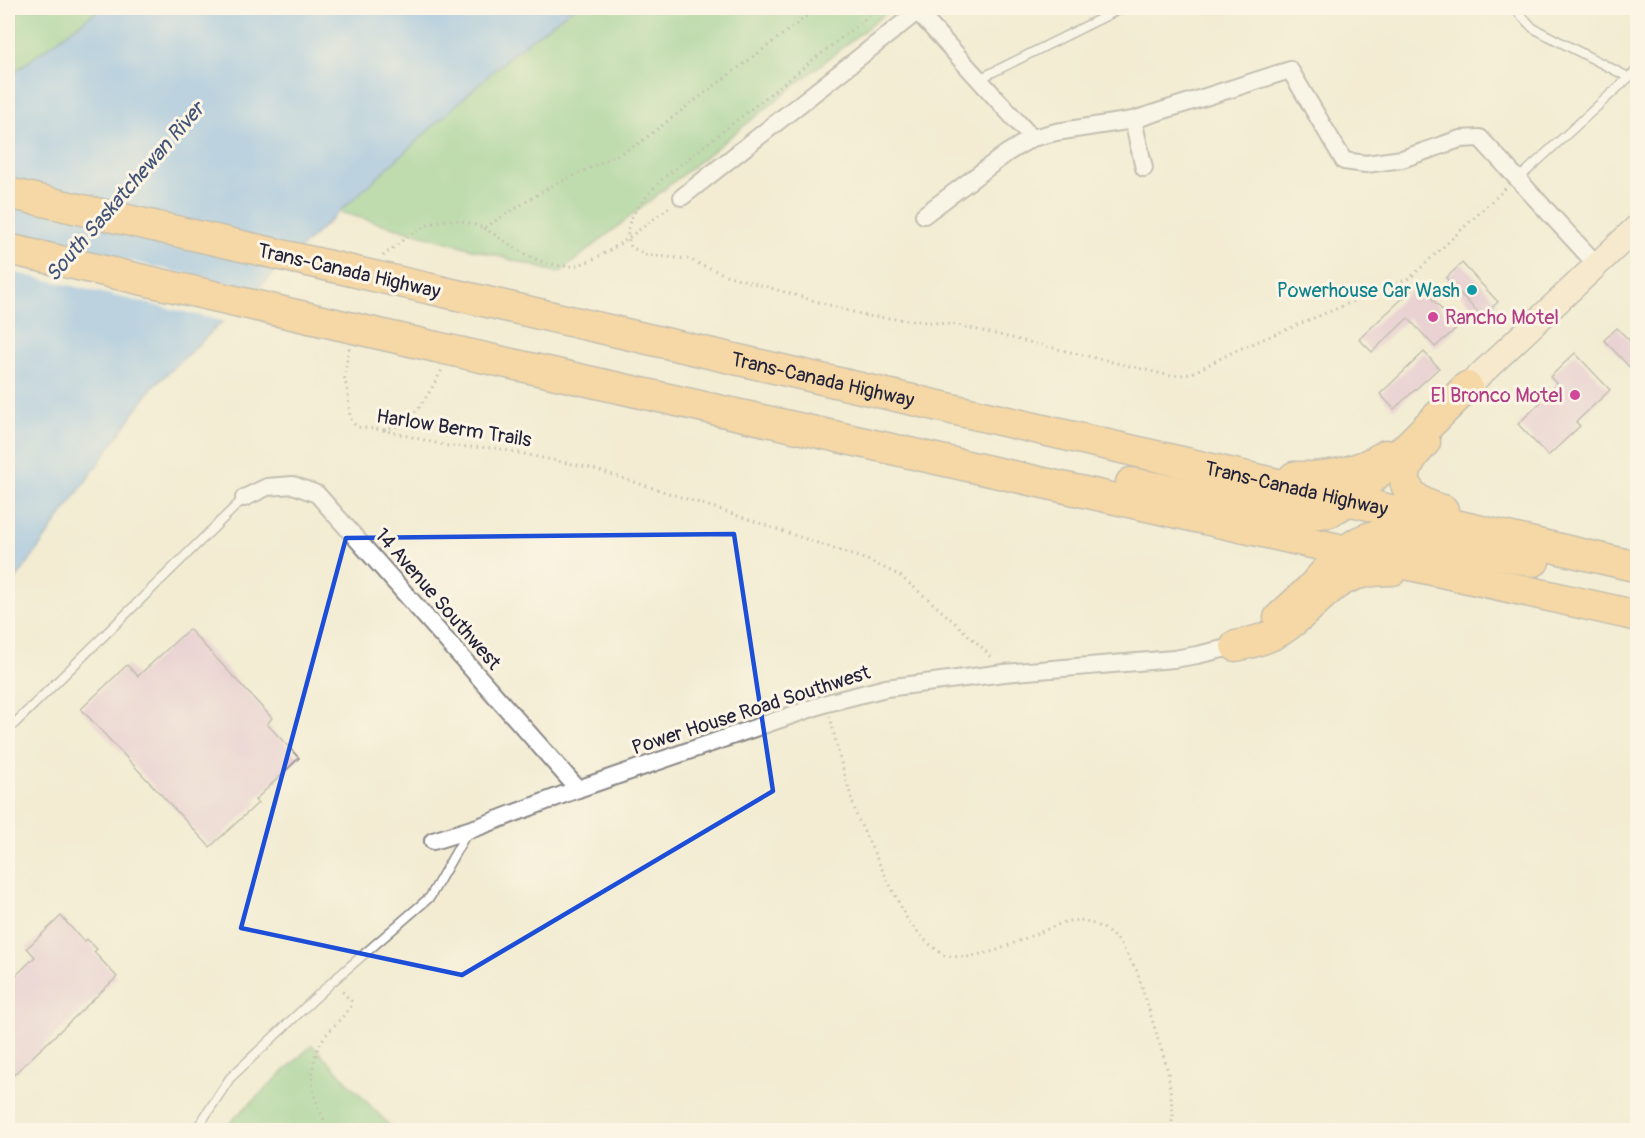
<svg xmlns="http://www.w3.org/2000/svg" width="1645" height="1138" font-family="Pangolin,sans-serif">
	<style>
		.green { fill: #81c782; stroke: #52745e; stroke-width: 1.5 }
		.water { fill: #7ab2ea; stroke: #4e6a92; stroke-width: 1.5 }
		.pier { fill: #f3ecd3 }
		.building { fill: #dfb2d3 }
		.lines { fill: none; stroke-linecap: round; stroke-linejoin: round }
		.lane-casing { stroke: #8a8787; stroke-width: 11 }
		.street-casing { stroke: #8a8787; stroke-width: 20 }
		.secondary-casing { stroke: #8a8787; stroke-width: 27 }
		.highway-casing { stroke: #8a8787; stroke-width: 33 }
		.path { stroke: #8a8787; stroke-width: 3; stroke-dasharray: 1.5 4.5; stroke-linecap: butt }
		.lane { stroke: #fff; stroke-width: 8 }
		.street { stroke: #fff; stroke-width: 16 }
		.secondary { stroke: #fde5c5; stroke-width: 24 }
		.highway { stroke: #f9be6d; stroke-width: 30 }
		.highway-bridge-casing { stroke: #8a8787; stroke-width: 33; stroke-linecap: butt }
		.highway-bridge { stroke: #f9be6d; stroke-width: 30 }
		.marked { fill: none; stroke: #1d4ed8; stroke-width: 4.5; stroke-linejoin: round }
		.culture-dot { fill: #0f9aa8; stroke: #fcf5e5; stroke-width: 2 }
		.hotel-dot { fill: #d1479c; stroke: #fcf5e5; stroke-width: 2 }
		.labels { text-anchor: middle; dominant-baseline: central; stroke-width: 6; stroke-linejoin: round; paint-order: stroke }
		.street-label { font-size: 20px; fill: #22223b; stroke: #fcf5e5 }
		.culture-label { font-size: 20px; fill: #0d838f; stroke: #fcf5e5; text-anchor: end }
		.hotel-label { font-size: 20px; fill: #b23c85; stroke: #fcf5e5; text-anchor: start }
		.water-label { font-size: 21px; font-style: italic; fill: #415478; stroke: #fcf5e5 }
	</style>
	<rect width="100%" height="100%" fill="#fcf5e5"/>
	<filter id="ink" filterUnits="userSpaceOnUse"><feTurbulence type="fractalNoise" baseFrequency=".0167" numOctaves="2"/><feDisplacementMap in="SourceGraphic" scale="12" xChannelSelector="R" yChannelSelector="G"/><feConvolveMatrix kernelMatrix="1 2 1 2 8 2 1 2 1" color-interpolation-filters="sRGB"/></filter>
	<filter id="wash" filterUnits="userSpaceOnUse"><feTurbulence type="fractalNoise" baseFrequency=".008" numOctaves="4" result="noise"/><feDisplacementMap in="SourceGraphic" scale="24" xChannelSelector="R" yChannelSelector="G"/><feGaussianBlur stdDeviation="1.35" result="paint"/><feColorMatrix in="noise" values="0 0 0 0 0 0 0 0 0 0 0 0 0 0 0 0 0 1.4 0 .05"/><feComposite in="paint" operator="in"/></filter>
	<g filter="url(#wash)">
		<rect width="100%" height="100%" fill="#f3ecd3"/>
		<g class="green">
			<polygon points="8,8 101,8 8,77"/>
			<polygon points="573,8 892,8 559,273 339,212 512,54"/>
			<polygon points="312,1045 394,1130 222,1130"/>
		</g>
		<polygon class="water" points="101,8 573,8 512,54 339,212 151,389 8,591 8,77"/>
		<polygon class="pier" points="8,233 260,291 227,322 8,271"/>
		<g id="blocks">
			<g class="building">
				<polygon points="1462,263 1498,302 1482,317 1446,278"/>
				<polygon points="1418,284 1458,327 1435,347 1408,318 1372,352 1359,339"/>
				<polygon points="1617,328 1638,349 1638,376 1604,340"/>
				<polygon points="1424,352 1439,368 1394,409 1380,394"/>
				<polygon points="1575,353 1610,390 1576,422 1580,426 1548,456 1518,424 1541,402 1540,400 1557,384 1550,377"/>
				<polygon points="189,629 272,718 267,724 299,758 255,800 258,803 210,847 81,709 127,665 138,676"/>
				<polygon points="61,916 84,942 87,939 97,949 94,952 117,977 8,1080 8,983 35,957 27,948"/>
			</g>
		</g>
	</g>
	<g filter="url(#ink)">
		<use href="#blocks" fill-opacity="0" stroke="#8a8787" stroke-width="1.5"/>
		<g class="lines">
			<defs>
				<g id="lane">
					<polyline points="1514,8 1533,28 1628,77"/>
					<polyline points="979,79 1122,8"/>
					<polyline points="1518,179 1638,69"/>
					<polyline points="8,730 244,498"/>
					<polyline points="196,1130 230,1078 333,981 430,897 465,836 469,833"/>
				</g>
				<g id="street">
					<polyline points="917,11 1032,138"/>
					<polyline points="1133,120 1144,168"/>
					<polyline points="682,197 922,8"/>
					<polyline points="924,215 1007,153 1032,138 1056,132 1133,120 1290,70 1344,161 1366,164 1402,159 1460,139 1480,138 1596,264"/>
					<polyline points="244,498 267,487 293,485 317,494 578,789"/>
					<polyline points="433,841 478,827 578,789 827,703 886,688 1004,673 1174,659 1197,655 1236,646"/>
				</g>
				<polyline id="secondary" points="1467,387 1638,226"/>
				<g id="highway">
					<path id="s1" d="M431,289L1638,567"/>
					<polyline points="436,347 1638,616"/>
					<path d="M1425,442C1420,448 1414,454 1410,461C1394,489 1419,504 1443,510"/>
					<path d="M1294,477C1327,478 1357,473 1386,455"/>
					<polyline points="1131,483 1245,504 1308,514 1329,512 1349,500 1358,491 1412,442 1467,387"/>
					<path d="M1279,618C1290,608 1300,599 1310,589C1329,569 1347,542 1375,536C1386,534 1397,536 1408,538L1534,561"/>
					<path d="M1236,646C1254,642 1271,638 1287,626C1328,596 1333,569 1393,570"/>
				</g>
			</defs>
			<use href="#lane" class="lane-casing"/>
			<use href="#street" class="street-casing"/>
			<use href="#secondary" class="secondary-casing"/>
			<use href="#highway" class="highway-casing"/>
			<g class="path">
				<path d="M879,8L661,180C651,192 631,211 628,228C627,234 629,241 631,247L646,255L688,259L726,275L867,316L957,325L1171,376L1190,374L1237,350L1410,278L1507,187"/>
				<path d="M484,228C502,239 520,253 540,261C550,264 562,267 572,266C602,262 646,224 671,206"/>
				<path d="M383,256C402,241 426,219 453,220C463,220 474,225 484,228L548,188L631,148L641,142C699,96 760,53 817,8"/>
				<polyline points="349,348 344,376 348,394 350,417 353,423 357,427 383,430 448,446 495,448 591,468 718,509 867,560 899,575 928,599 984,649 993,660"/>
				<path d="M384,430C414,425 428,394 442,370"/>
				<polyline points="830,716 839,756 857,817 877,859 908,921 928,943 945,956 967,957 995,951 1067,921 1084,920 1103,928 1119,941 1137,971 1168,1071 1173,1115 1171,1130"/>
				<path d="M330,1130C314,1105 306,1076 319,1046C326,1031 342,1020 351,1006V1001L340,989"/>
			</g>
			<use href="#lane" class="lane"/>
			<use href="#street" class="street"/>
			<use href="#secondary" class="secondary"/>
			<use href="#highway" class="highway"/>
			<defs>
				<g id="highway-bridge">
					<polyline points="8,193 431,289"/>
					<polyline points="8,249 436,347"/>
				</g>
			</defs>
			<use href="#highway-bridge" class="highway-bridge-casing"/>
			<use href="#highway-bridge" class="highway-bridge"/>
		</g>
	</g>
	<path d="M0 0H1645V1138H0ZM734,534L773,791L462,975L241,928L346,538Z" fill="#f3ecd3" fill-opacity=".55" fill-rule="evenodd"/>
	<path class="marked" d="M734,534L773,791L462,975L241,928L346,538Z"/>
	<circle class="culture-dot" cx="1472" cy="290" r="6"/>
	<g class="hotel-dot">
		<circle cx="1433" cy="317" r="6"/>
		<circle cx="1575" cy="395" r="6"/>
	</g>
	<g class="labels">
		<g class="street-label">
			<text transform="translate(349 271) rotate(13)">Trans-Canada Highway</text>
			<text stroke="none"><textPath href="#s1" startOffset="402">Trans-Canada Highway</textPath></text>
			<text transform="translate(454 428) rotate(9)">Harlow Berm Trails</text>
			<text stroke="none"><textPath href="#s1" startOffset="888">Trans-Canada Highway</textPath></text>
			<text transform="translate(438 599) rotate(49)">14 Avenue Southwest</text>
			<text transform="translate(751 710) rotate(-18)">Power House Road Southwest</text>
		</g>
		<g class="culture-label">
			<text x="1460" y="290">Powerhouse Car Wash</text>
		</g>
		<g class="hotel-label">
			<text x="1445" y="317">Rancho Motel</text>
			<text x="1563" y="395" text-anchor="end">El Bronco Motel</text>
		</g>
		<g class="water-label">
			<text transform="translate(125 192) rotate(-49)">South Saskatchewan River</text>
		</g>
	</g>
	<rect width="1645" height="1138" fill="none" stroke="#fcf5e5" stroke-width="30"/>
</svg>
